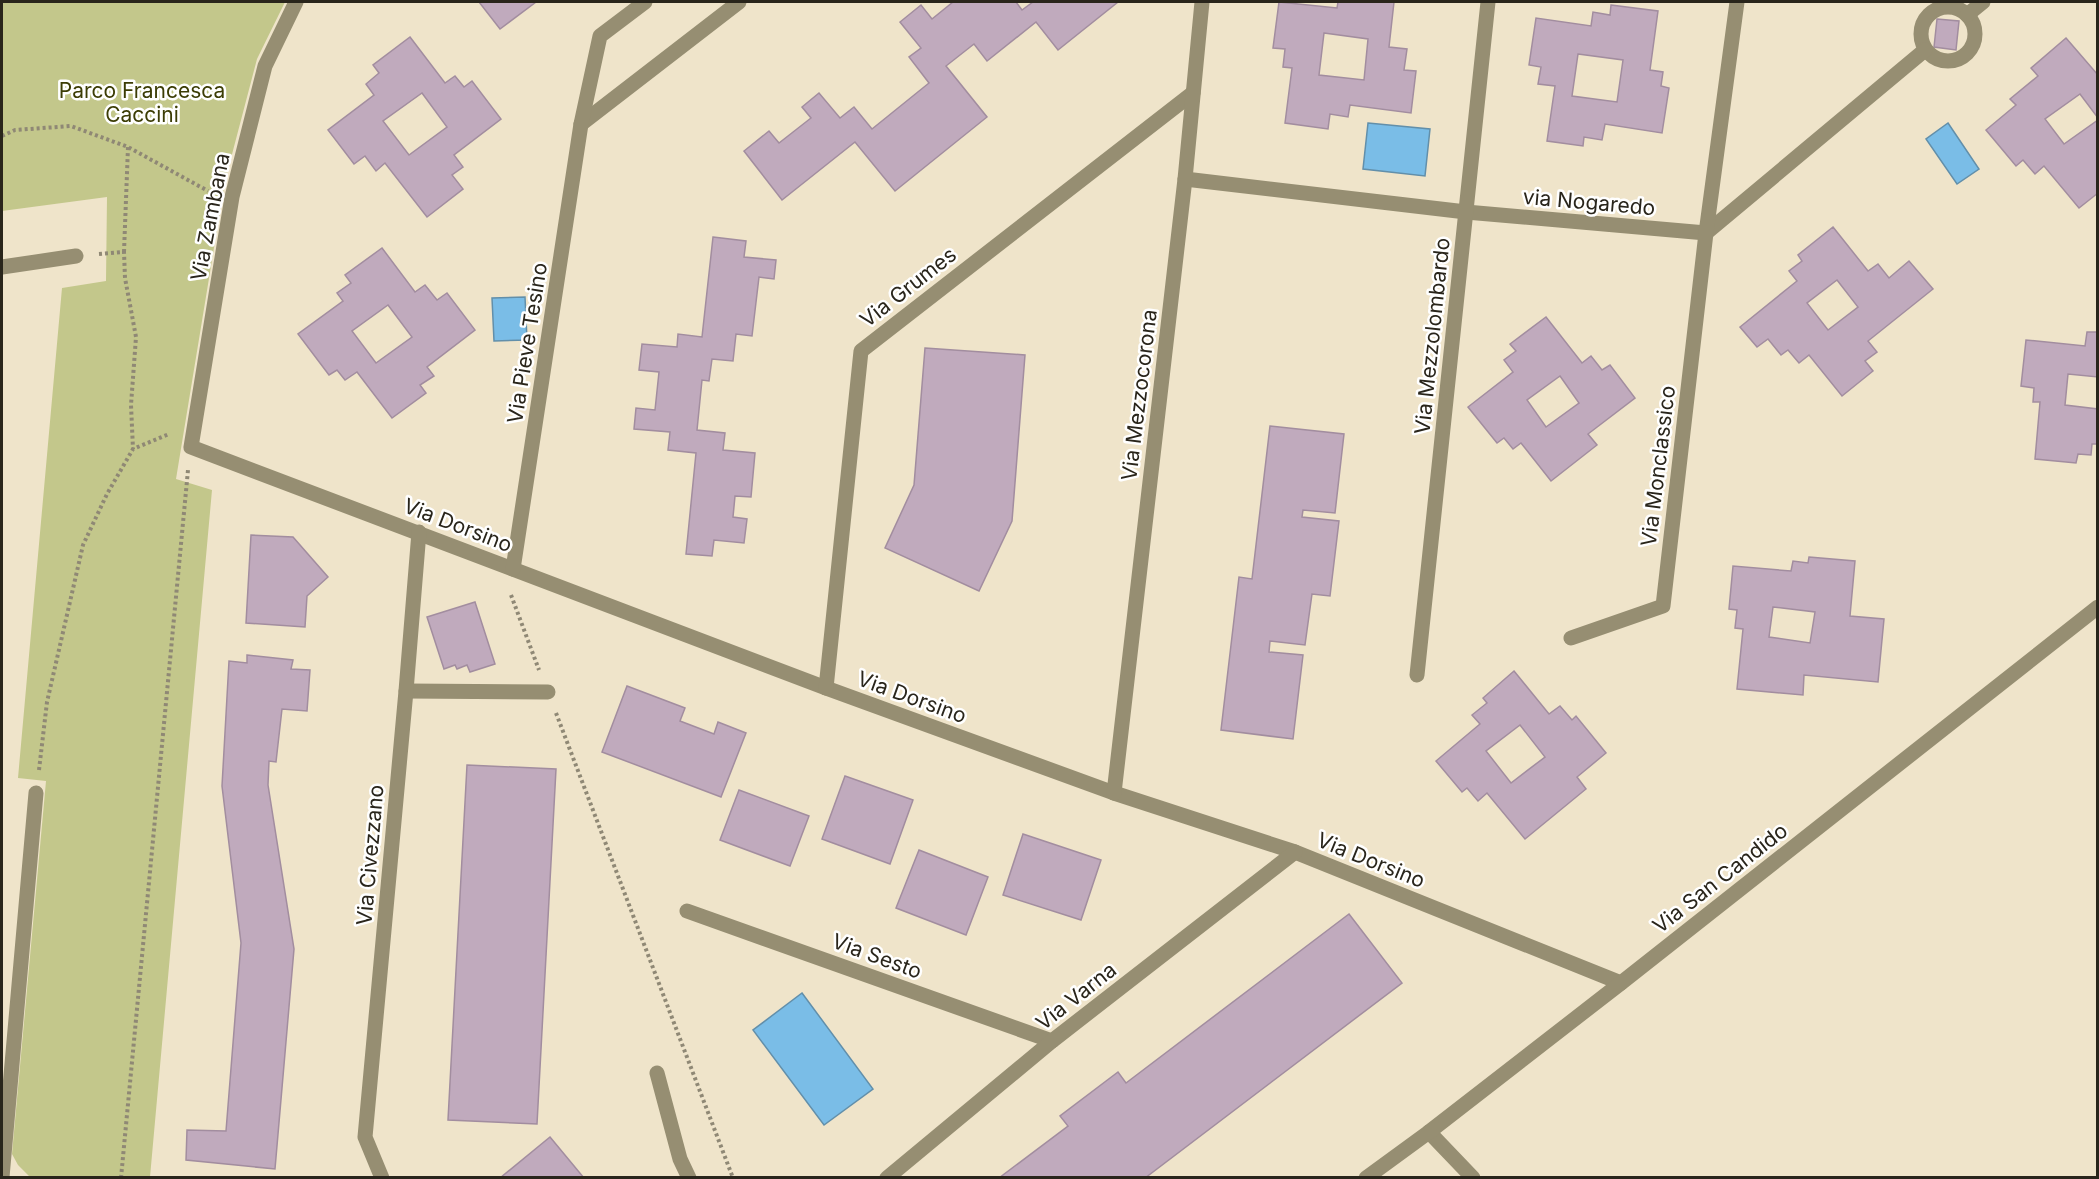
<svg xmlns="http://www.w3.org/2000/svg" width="2099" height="1179" font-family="Inter,sans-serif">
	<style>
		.green { fill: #c3c78b }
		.water { fill: #7abde7; stroke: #628faa; stroke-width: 1.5 }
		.building { fill: #c0aabd; stroke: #a28d9f; stroke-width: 1.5; fill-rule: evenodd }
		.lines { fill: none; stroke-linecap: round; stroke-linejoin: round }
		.path { stroke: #8f8875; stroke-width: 4; stroke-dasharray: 3 3; stroke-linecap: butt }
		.service { stroke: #968e72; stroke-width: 15 }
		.minor { stroke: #968e72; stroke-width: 15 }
		.labels { text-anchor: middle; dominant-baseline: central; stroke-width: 5; stroke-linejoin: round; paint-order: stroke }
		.park-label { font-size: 21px; fill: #3c3d05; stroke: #fff }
		.street-label { font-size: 21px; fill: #29251b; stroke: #fff }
	</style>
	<rect width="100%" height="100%" fill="#efe4ca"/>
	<polygon class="green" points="2,2 285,2 257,59 225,181 176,479 212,490 150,1177 30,1177 18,1165 12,1154 46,781 18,778 62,288 106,281 107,197 2,211"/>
	<g class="water">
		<polygon points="1368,123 1430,129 1425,176 1363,169"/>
		<polygon points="1948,123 1979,169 1957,184 1926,139"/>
		<polygon points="525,297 527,340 494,341 492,298"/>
		<polygon points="802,993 873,1089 824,1125 753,1030"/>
	</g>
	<g class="building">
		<polygon points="479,2 536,2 500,29"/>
		<polygon points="953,2 1016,2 1022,10 1033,2 1118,2 1058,50 1036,22 987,61 974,44 946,66 987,117 895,191 855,142 782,200 744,151 769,131 779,143 811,118 802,107 819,93 840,118 854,107 872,129 929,83 909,57 921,48 900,22 921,5 932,19"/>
		<path d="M1279,2L1337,8L1338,2H1394L1389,47L1407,49L1404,70L1416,71L1411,113L1350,105L1348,117L1330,114L1328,129L1285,123L1292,68L1283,67L1285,49L1273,48ZM1324,33L1368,39L1364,80L1319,75Z"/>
		<path d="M1611,5L1658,11L1650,70L1663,72L1661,86L1669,88L1662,133L1605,124L1602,140L1584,137L1583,146L1547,141L1555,86L1538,84L1541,67L1529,65L1536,18L1591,26L1593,12L1610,15ZM1578,54L1623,60L1617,102L1572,96Z"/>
		<polygon points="1937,19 1959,21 1956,50 1934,47"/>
		<path d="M410,37L445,83L455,76L464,87L472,81L501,119L454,155L463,167L452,175L463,189L427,217L385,163L376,171L365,156L354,164L328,130L374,95L366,84L379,73L373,65ZM422,93L447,127L409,155L383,121Z"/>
		<polygon points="2066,38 2098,75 2098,118 2080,94 2045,119 2064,144 2098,120 2098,193 2079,208 2044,166 2035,174 2023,160 2016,166 1986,130 2016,105 2010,99 2038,76 2031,68"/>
		<path d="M1833,227L1868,271L1878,264L1889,278L1909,261L1933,289L1868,341L1877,352L1865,361L1873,371L1842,396L1809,355L1799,363L1788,350L1781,355L1768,339L1757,347L1740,327L1797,281L1789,271L1802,261L1798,255ZM1837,280L1858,307L1828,330L1807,303Z"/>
		<polygon points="713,237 746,241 744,257 776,260 774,279 759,277 752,336 736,334 733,361 712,359 709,381 702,380 697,430 725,433 723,450 755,453 751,497 735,496 733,517 747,519 744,543 714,540 712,556 686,554 696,453 668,450 670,432 634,429 636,408 655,410 659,372 639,370 642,344 677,347 678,334 702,337"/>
		<path d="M382,248L415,292L425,285L437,300L447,293L475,330L427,367L434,376L420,385L426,393L392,418L357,372L345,380L337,370L329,375L298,334L343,301L337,293L351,283L345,275ZM388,305L412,337L376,363L352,331Z"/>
		<path d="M1546,317L1582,363L1591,356L1602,370L1610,365L1635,398L1588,434L1597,445L1551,481L1521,443L1513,449L1504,438L1497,443L1468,407L1513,372L1504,360L1516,351L1510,344ZM1560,376L1579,403L1546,427L1527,400Z"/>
		<polygon points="2087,332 2098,332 2098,377 2068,374 2065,405 2098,409 2098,444 2092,444 2091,455 2078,454 2076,463 2035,459 2040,402 2033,402 2034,388 2021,386 2026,340 2085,346"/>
		<polygon points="925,348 1025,355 1012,521 979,591 885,548 914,485"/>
		<polygon points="1270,426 1344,434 1335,513 1303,510 1302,517 1339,521 1330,596 1312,594 1305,645 1270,641 1269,652 1303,655 1293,739 1221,730 1239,577 1252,579"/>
		<polygon points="251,535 293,537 328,577 307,596 305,627 246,623"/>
		<path d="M1809,557L1855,561L1850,616L1884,619L1878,682L1804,675L1803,695L1737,689L1743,629L1735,628L1737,610L1729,609L1733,566L1791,571L1793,561L1808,563ZM1773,607L1815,612L1810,643L1769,637Z"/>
		<polygon points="475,602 495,664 470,672 467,665 457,669 455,665 444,669 427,617"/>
		<polygon points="247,655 293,660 291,669 310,670 307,711 282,709 276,762 269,761 268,785 294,949 275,1169 186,1160 187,1130 226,1131 241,943 222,786 229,661 247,663"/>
		<path d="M1514,671L1549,714L1560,706L1572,720L1576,716L1606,753L1577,777L1586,789L1525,839L1487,793L1478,801L1467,788L1462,792L1436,761L1480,724L1472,715L1487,703L1483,698ZM1520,725L1545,757L1511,783L1486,751Z"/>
		<polygon points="627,686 685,708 680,721 714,734 718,722 746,733 721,797 602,752"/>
		<polygon points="467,765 556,769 537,1124 448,1120"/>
		<polygon points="845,776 913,800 890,864 822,839"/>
		<polygon points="739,790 809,816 790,866 720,840"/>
		<polygon points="1023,834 1101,860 1081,920 1003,895"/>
		<polygon points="919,850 988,877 966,935 896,908"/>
		<polygon points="1349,914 1402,983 1145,1178 999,1178 1068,1126 1060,1116 1118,1072 1126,1083"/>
		<polygon points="550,1137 584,1178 500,1178"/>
	</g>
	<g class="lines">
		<g class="path">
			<polyline points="2,136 15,130 71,126 128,147 208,191"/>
			<polyline points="124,252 128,147"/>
			<polyline points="99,254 124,252 125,278 136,337 131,405 133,449"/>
			<polyline points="511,595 539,670"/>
			<polyline points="556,713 733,1178"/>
			<polyline points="39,770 47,702 83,545 107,494 133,449 169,434"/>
			<polyline points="121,1178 188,470"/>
		</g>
		<g class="service">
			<polyline points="406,691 548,692"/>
			<polyline points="687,911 1052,1041"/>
		</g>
		<g class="minor">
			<polyline points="296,2 265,66 232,197 191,447 826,688 1114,793 1295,852 1621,983"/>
			<circle cx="1948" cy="34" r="27"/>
			<polyline points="1967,15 1983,2"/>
			<polyline points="581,124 739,2"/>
			<polyline points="1185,179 1466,212 1706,233 1925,50"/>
			<polyline points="2,267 76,256"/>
			<polyline points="513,569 581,124 600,36 645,2"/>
			<polyline points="1571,638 1663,606 1706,233 1737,2"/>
			<polyline points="1417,675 1488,2"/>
			<polyline points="826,688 861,351 1193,93"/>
			<polyline points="1114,793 1185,179 1202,2"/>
			<polyline points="657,1073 680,1159 689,1178"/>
			<polyline points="1429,1132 1473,1178"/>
			<polyline points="2,1177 36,793"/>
			<polyline points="382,1178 365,1137 406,691 419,532"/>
			<polyline points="887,1178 1052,1041 1295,852"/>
			<polyline points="1366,1178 1429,1132 1621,983 2098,607"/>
		</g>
	</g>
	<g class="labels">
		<g class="park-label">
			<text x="142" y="90">Parco Francesca<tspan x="142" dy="24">Caccini</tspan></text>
		</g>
		<g class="street-label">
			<text transform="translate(1589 202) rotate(5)">via Nogaredo</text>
			<text transform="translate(210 217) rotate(-79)">Via Zambana</text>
			<text transform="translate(908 287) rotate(-38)">Via Grumes</text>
			<text transform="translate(1432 336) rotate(-84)">Via Mezzolombardo</text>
			<text transform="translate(527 343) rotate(-81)">Via Pieve Tesino</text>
			<text transform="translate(1139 395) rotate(-83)">Via Mezzocorona</text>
			<text transform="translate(1658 466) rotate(-83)">Via Monclassico</text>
			<text transform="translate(458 525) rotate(21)">Via Dorsino</text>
			<text transform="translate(912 697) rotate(20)">Via Dorsino</text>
			<text transform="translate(370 855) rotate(-85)">Via Civezzano</text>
			<text transform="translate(1371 860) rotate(22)">Via Dorsino</text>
			<text transform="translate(1720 878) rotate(-38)">Via San Candido</text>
			<text transform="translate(877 956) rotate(20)">Via Sesto</text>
			<text transform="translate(1076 996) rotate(-38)">Via Varna</text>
		</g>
	</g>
	<rect width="2099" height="1179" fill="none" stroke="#29251b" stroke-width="6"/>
</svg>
